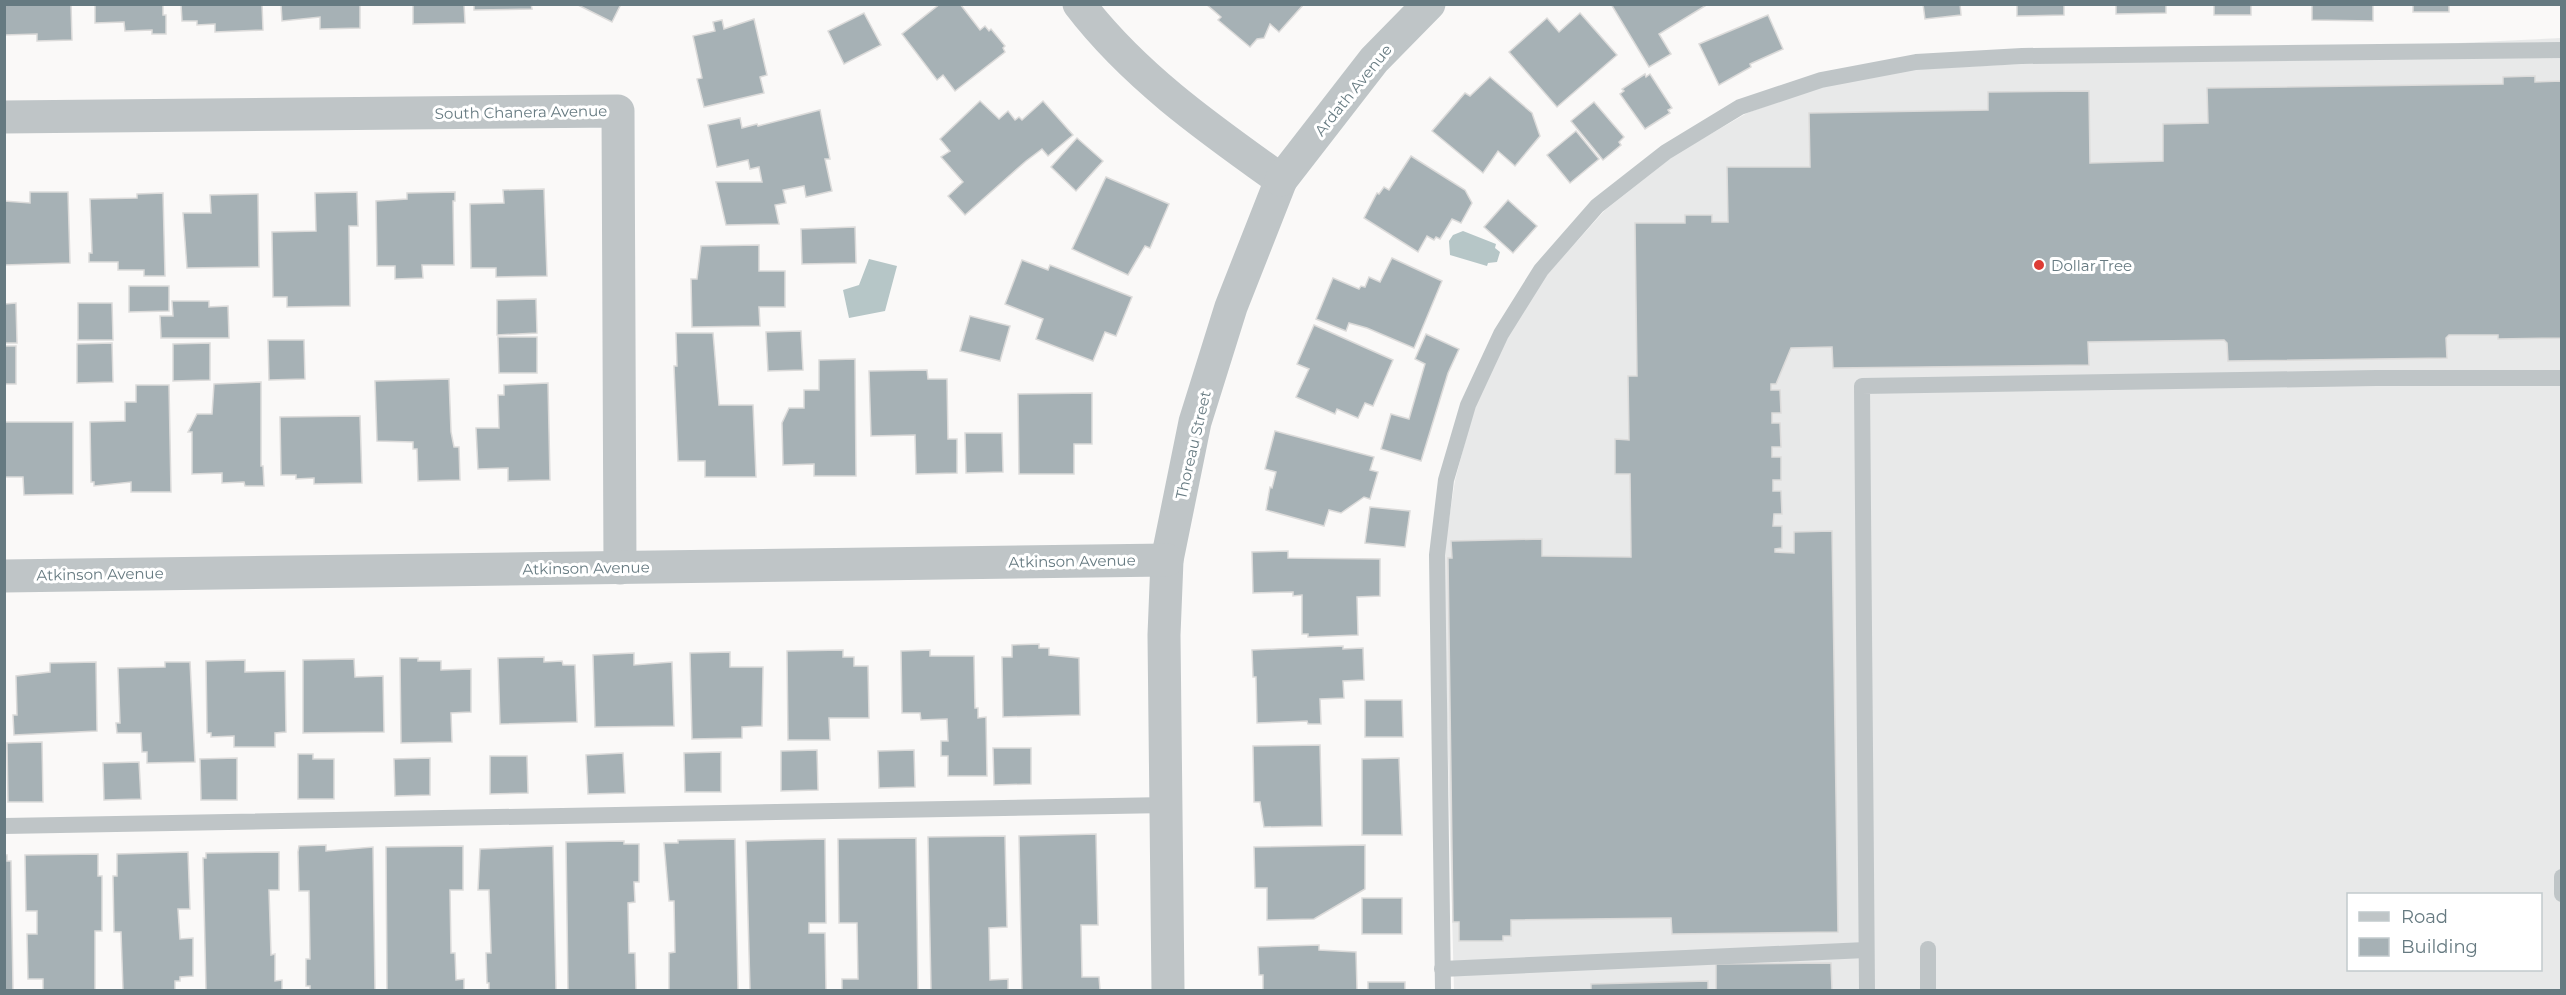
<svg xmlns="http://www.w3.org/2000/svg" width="2566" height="995" font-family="Montserrat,sans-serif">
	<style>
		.built { fill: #e8e9e9; fill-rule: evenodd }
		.water { fill: #b6c6c7 }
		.building { fill: #a6b1b5; stroke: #dcdbda; stroke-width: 1.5 }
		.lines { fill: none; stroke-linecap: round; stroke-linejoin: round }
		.lane { stroke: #bfc5c7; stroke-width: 16 }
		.street { stroke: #bfc5c7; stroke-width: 33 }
		.poi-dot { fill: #dd3c35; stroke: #fff; stroke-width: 2 }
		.labels { text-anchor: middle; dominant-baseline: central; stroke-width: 6; stroke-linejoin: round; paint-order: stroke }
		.street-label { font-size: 15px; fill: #667a81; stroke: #fff }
		.poi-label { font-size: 15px; fill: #667a81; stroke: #fff; text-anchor: start }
	</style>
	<rect width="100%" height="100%" fill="#faf9f8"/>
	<path class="built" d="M2561,38V990H1454L1443,559L1455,480L1473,412L1503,342L1544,278L1605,210L1676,154L1747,113L1819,87L1918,69ZM2348,894H2540V970H2348Z"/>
	<g class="water">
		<polygon points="1463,231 1496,244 1495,248 1500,252 1497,262 1488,263 1487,266 1450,255 1449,241 1453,235"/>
		<polygon points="869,259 897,266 885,311 849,318 843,290 859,285"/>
	</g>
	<g class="building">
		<polygon points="4,4 71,4 72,40 37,41 37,34 4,35"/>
		<polygon points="95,4 163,4 163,15 166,15 166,34 152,34 152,30 125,31 124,22 95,23"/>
		<polygon points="181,4 262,4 263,30 215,32 215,24 197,25 197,21 182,21"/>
		<polygon points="281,4 360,4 360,28 320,29 320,17 282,21"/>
		<polygon points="384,4 464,4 465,23 413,24 413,5"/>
		<polygon points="474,4 531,4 532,9 474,10"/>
		<polygon points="576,4 621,4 612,22"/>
		<polygon points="940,4 960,4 980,30 985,26 989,31 991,29 1005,46 1003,48 1005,52 955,91 943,75 937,80 902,34"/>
		<polygon points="1206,4 1304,4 1279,32 1270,24 1264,38 1257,39 1250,47 1218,20 1221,17"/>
		<polygon points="1611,4 1704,4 1705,6 1659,34 1671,54 1649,67"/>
		<polygon points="1923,4 1960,4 1961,15 1925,19"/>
		<polygon points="2017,4 2064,4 2064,15 2017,16"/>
		<polygon points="2116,4 2166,4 2166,13 2116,14"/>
		<rect x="2214" y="4" width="37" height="11"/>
		<polygon points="2312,4 2373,4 2373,21 2312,20"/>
		<rect x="2413" y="4" width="36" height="8"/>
		<polygon points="864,13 881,45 844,64 828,31"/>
		<polygon points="1580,13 1617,55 1557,107 1509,52 1547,18 1559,32"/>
		<polygon points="1768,15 1783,49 1750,64 1751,67 1719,85 1699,44"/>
		<polygon points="754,19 767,75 760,77 764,93 704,107 697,79 702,78 693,36 715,31 713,22 722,20 724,29"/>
		<polygon points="1645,74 1646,77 1650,74 1672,108 1668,110 1670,113 1645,129 1620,94 1624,91 1622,89"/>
		<polygon points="2535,76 2535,82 2562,81 2562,338 2498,339 2498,335 2449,335 2446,338 2447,358 2228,361 2227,343 2224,340 2088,342 2089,365 1833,368 1832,347 1791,348 1776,384 1771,384 1771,390 1780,390 1781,413 1772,413 1772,423 1780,423 1781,447 1772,447 1772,457 1781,457 1781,480 1773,480 1773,491 1781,491 1782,514 1774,514 1773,526 1782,526 1782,548 1775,549 1775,552 1794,553 1794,532 1832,531 1838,932 1672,934 1671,918 1511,920 1511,936 1503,936 1503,941 1459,941 1459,922 1453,922 1448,558 1452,558 1451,541 1542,539 1542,556 1631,557 1630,474 1615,474 1615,439 1629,440 1628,376 1637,376 1635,223 1685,223 1685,215 1712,215 1712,222 1728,222 1727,167 1810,167 1809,113 1988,110 1988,92 2089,91 2090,163 2163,161 2163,124 2208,123 2207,88 2503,84 2503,77"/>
		<polygon points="1490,77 1532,113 1540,136 1515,166 1498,151 1483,173 1432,131 1465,93 1470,96"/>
		<polygon points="980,101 999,119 1008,111 1015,120 1019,117 1022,120 1043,101 1073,135 1048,156 1042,149 1026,161 965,215 948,196 963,182 941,157 950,151 940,139"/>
		<polygon points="1594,102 1624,137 1619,142 1621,145 1603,160 1571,121"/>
		<polygon points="820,110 830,159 825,159 832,191 806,197 804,186 783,190 786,203 775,205 779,224 726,225 716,182 762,182 759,167 750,169 748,160 717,167 708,125 740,118 742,128 757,124 758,126"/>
		<polygon points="1576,131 1599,159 1570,183 1547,155"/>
		<polygon points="1077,138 1103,161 1076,191 1051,167"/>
		<polygon points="1411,156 1465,190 1472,203 1461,223 1452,219 1440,239 1436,237 1434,240 1427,236 1418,252 1364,218 1377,193 1379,194 1384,187 1389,190"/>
		<polygon points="1106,177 1169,204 1150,248 1145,246 1128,275 1072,249"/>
		<polygon points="544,189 547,276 496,277 496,268 471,268 470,204 504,203 503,190"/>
		<polygon points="30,192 68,192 70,263 4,265 4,201 30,203"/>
		<polygon points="357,192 358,226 349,226 350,306 287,307 287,297 273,297 272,232 316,231 315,193"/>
		<polygon points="455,192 455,201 453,201 454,265 422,265 423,278 395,279 395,266 377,266 376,201 407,199 407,193"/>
		<polygon points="163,193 165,276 144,276 144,270 118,270 118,262 89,262 89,253 92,253 90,199 137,198 137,194"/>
		<polygon points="258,194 259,267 187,268 183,213 211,213 210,195"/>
		<polygon points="1508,200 1537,226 1513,253 1484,227"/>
		<polygon points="855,227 856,263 802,264 801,229"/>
		<polygon points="759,245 759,271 785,271 785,307 759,307 760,326 692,327 691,279 697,279 701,246"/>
		<polygon points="1392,258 1442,281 1414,348 1367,328 1349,323 1346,331 1316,319 1333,278 1359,289 1361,286 1365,287 1369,277 1380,282"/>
		<polygon points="1022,260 1048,270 1050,265 1132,297 1116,336 1105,332 1093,361 1036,339 1043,319 1005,304"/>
		<polygon points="129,286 169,286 169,311 129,312"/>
		<polygon points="536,299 537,333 497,335 497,300"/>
		<polygon points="172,301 209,301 209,307 228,306 229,338 161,338 160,316 173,316"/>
		<polygon points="16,303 17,343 4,343 4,304"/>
		<polygon points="78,303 112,303 113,340 78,340"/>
		<polygon points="970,316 1010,326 1000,361 960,351"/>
		<polygon points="1314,325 1393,360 1373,406 1365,403 1358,418 1337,409 1335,414 1296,397 1309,369 1297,364"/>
		<polygon points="801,331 803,370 768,371 766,332"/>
		<polygon points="676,333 713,333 719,405 753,405 756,477 705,477 705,461 678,461 674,366 677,366"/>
		<polygon points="1426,334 1459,349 1448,373 1421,461 1381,449 1391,414 1409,419 1425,364 1415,359"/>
		<polygon points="498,337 537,337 537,373 499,373"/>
		<polygon points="268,340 304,340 305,379 269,380"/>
		<polygon points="112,343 113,382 77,383 77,344"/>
		<polygon points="210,343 210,380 173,381 173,344"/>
		<rect x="4" y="346" width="12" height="38"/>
		<polygon points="855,359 856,476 814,476 814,464 783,465 782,423 789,408 804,408 804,390 819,390 819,360"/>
		<polygon points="927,370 928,379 947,379 948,439 957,439 957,473 916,474 915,435 871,436 869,371"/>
		<polygon points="449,379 451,432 454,447 459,447 460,480 418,481 417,449 413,449 413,442 377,441 375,381"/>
		<polygon points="261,382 261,466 263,466 264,486 245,486 244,482 222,483 222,473 192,474 192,432 188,432 197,414 212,414 214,384"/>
		<polygon points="548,383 550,480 508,481 508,468 478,469 476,428 499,428 498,395 504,395 504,385"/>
		<polygon points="136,385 169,385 171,492 131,492 131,482 94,486 94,482 91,482 90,422 125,421 125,402 136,402"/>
		<polygon points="1092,393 1092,444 1074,444 1074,474 1019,474 1018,394"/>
		<polygon points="360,416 362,483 314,484 314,478 296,479 296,475 281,475 280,417"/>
		<polygon points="4,422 73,422 73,494 24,495 23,477 4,477"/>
		<polygon points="1275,431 1374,457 1370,470 1378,472 1370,499 1364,497 1341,513 1329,510 1324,526 1266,510 1270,487 1272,488 1276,472 1265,469"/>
		<polygon points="965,433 1002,433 1003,472 966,473"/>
		<polygon points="1370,507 1410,511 1405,547 1365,543"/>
		<polygon points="1288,551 1288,558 1380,559 1380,596 1357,597 1358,635 1308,637 1308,634 1302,634 1302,595 1293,596 1293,592 1253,593 1252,552"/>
		<polygon points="1039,644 1039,648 1049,648 1049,655 1079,658 1080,715 1003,717 1002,657 1012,657 1012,645"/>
		<polygon points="1343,646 1343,649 1363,648 1364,680 1343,681 1344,698 1320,699 1321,724 1308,724 1307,721 1257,723 1256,677 1253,677 1252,650"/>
		<polygon points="843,650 843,657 854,657 854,666 868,666 869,718 829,718 830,740 788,740 787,651"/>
		<polygon points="930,650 930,656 974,656 975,708 978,708 978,718 986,717 987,776 948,776 948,756 941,756 941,741 948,741 947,719 921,720 920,713 902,713 901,651"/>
		<polygon points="730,652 730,667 763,667 762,726 742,727 742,738 692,739 690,653"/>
		<polygon points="634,653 634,665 672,662 674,726 595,727 593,655"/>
		<polygon points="544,657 544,662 562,661 563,665 575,665 577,722 500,724 498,658"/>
		<polygon points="400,658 418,658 418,661 441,661 441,670 471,669 471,712 451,713 452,742 401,743"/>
		<polygon points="354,659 355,677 383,676 384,732 303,733 303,660"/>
		<polygon points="245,660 245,672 285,671 286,732 275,733 275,747 234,747 234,736 211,737 211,733 207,733 206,661"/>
		<polygon points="96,662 97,731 14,735 13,715 17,715 16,676 50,672 50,663"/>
		<polygon points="165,662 190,662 195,762 147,763 147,752 142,752 141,733 117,733 116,723 120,723 118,668 165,667"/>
		<polygon points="1365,700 1402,700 1403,737 1365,737"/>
		<polygon points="42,742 43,802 8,802 7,743"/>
		<polygon points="1320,745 1322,826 1264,827 1260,802 1254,802 1253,746"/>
		<polygon points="993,748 1031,748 1031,784 994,785"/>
		<polygon points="817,750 818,790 781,791 781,751"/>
		<polygon points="914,750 915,787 879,788 878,751"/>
		<polygon points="721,752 721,792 685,792 684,753"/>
		<polygon points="623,753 625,793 588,794 586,755"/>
		<polygon points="298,754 313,754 313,759 334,759 334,799 298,799"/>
		<polygon points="490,756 527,756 528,793 490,794"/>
		<polygon points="237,758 237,800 201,800 200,759"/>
		<polygon points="430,758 430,795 395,796 394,759"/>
		<polygon points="1399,758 1402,835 1362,835 1362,759"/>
		<polygon points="139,762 141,799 104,800 103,763"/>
		<polygon points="1096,834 1098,925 1081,925 1082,977 1099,977 1100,990 1022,990 1019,836"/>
		<polygon points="1005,836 1007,927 989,928 990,980 1008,979 1008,990 931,990 928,837"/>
		<polygon points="916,838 918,990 842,990 842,979 858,979 857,923 839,923 838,839"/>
		<polygon points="735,839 738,990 669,990 669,953 675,952 674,901 669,901 664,843 678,843 678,840"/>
		<polygon points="825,839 826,923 809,923 809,933 825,933 826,990 750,990 746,841"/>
		<polygon points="624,841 624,844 639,844 639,882 634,882 635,902 628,903 629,953 635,953 636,990 568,990 566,842"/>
		<polygon points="326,845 326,851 373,847 375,990 310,990 310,986 306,986 306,959 310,959 309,891 299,891 298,852 299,846"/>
		<polygon points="1365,845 1365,889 1314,919 1267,920 1267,888 1255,888 1254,847"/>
		<polygon points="463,846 463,890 450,890 451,953 455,953 456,980 464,979 464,990 387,990 386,847"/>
		<polygon points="553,846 556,990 489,990 489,983 487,983 486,953 491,953 489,890 478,890 480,849"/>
		<polygon points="188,852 190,909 178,909 180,939 193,938 193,976 180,977 180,981 175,981 175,990 123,990 121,932 114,932 113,876 117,876 117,854"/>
		<polygon points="279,852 279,890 269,890 271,955 275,954 275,981 282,980 282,990 206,990 203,858 206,858 206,853"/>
		<polygon points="98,854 98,876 102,876 102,931 95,931 95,990 43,990 43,979 28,979 27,934 37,934 37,911 26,911 25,855"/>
		<polygon points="4,855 7,855 7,861 11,861 13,990 4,990"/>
		<rect x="1362" y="898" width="40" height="36"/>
		<polygon points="1319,945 1319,950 1356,952 1357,990 1263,990 1263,975 1259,975 1258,947"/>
		<polygon points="1831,963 1832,990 1716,990 1716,964"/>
		<polygon points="1708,981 1708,990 1591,990 1591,984"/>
		<rect x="1368" y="982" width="37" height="8"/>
	</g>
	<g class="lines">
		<g class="lane">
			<polyline points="4,826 1167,805"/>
			<polyline points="2562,877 2562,894"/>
			<polyline points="1442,969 1866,950"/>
			<polyline points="1443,990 1437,555 1446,480 1468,405 1501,334 1541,270 1597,206 1666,152 1740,107 1821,80 1916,62 2022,56 2562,50"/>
			<polyline points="1867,990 1862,386 2376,378 2562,378"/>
			<polyline points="1928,990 1928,949"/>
		</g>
		<g class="street">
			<path d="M1079,4C1134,76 1208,128 1281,180L1231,307L1195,422L1167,560L1164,635L1168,990"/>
			<polyline points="4,117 618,111 620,568"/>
			<polyline points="1281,180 1374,60 1429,4"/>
			<polyline points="4,576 1167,560"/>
		</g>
	</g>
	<circle class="poi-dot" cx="2039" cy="265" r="6"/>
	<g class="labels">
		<g class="street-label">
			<text transform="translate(1353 90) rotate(-51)">Ardath Avenue</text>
			<text transform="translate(521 112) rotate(-1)">South Chanera Avenue</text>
			<text transform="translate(1193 445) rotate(-77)">Thoreau Street</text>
			<text transform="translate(1072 561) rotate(-1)">Atkinson Avenue</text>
			<text transform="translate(586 568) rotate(-1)">Atkinson Avenue</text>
			<text transform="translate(100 574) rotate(-1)">Atkinson Avenue</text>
		</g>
		<g class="poi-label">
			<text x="2051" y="265">Dollar Tree</text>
		</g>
	</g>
	<rect width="2566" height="995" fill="none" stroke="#667a81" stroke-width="12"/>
	<rect x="2347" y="893" width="195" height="78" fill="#ffffff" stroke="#c2cacd" stroke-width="1.5"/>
	<rect x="2359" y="912" width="30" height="9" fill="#bfc5c7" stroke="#c2cacd" stroke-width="1.5"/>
	<text x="2401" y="923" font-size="18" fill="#667a81">Road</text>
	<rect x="2359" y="938" width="30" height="18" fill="#a6b1b5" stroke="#c2cacd" stroke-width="1.5"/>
	<text x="2401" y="953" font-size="18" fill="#667a81">Building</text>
</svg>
